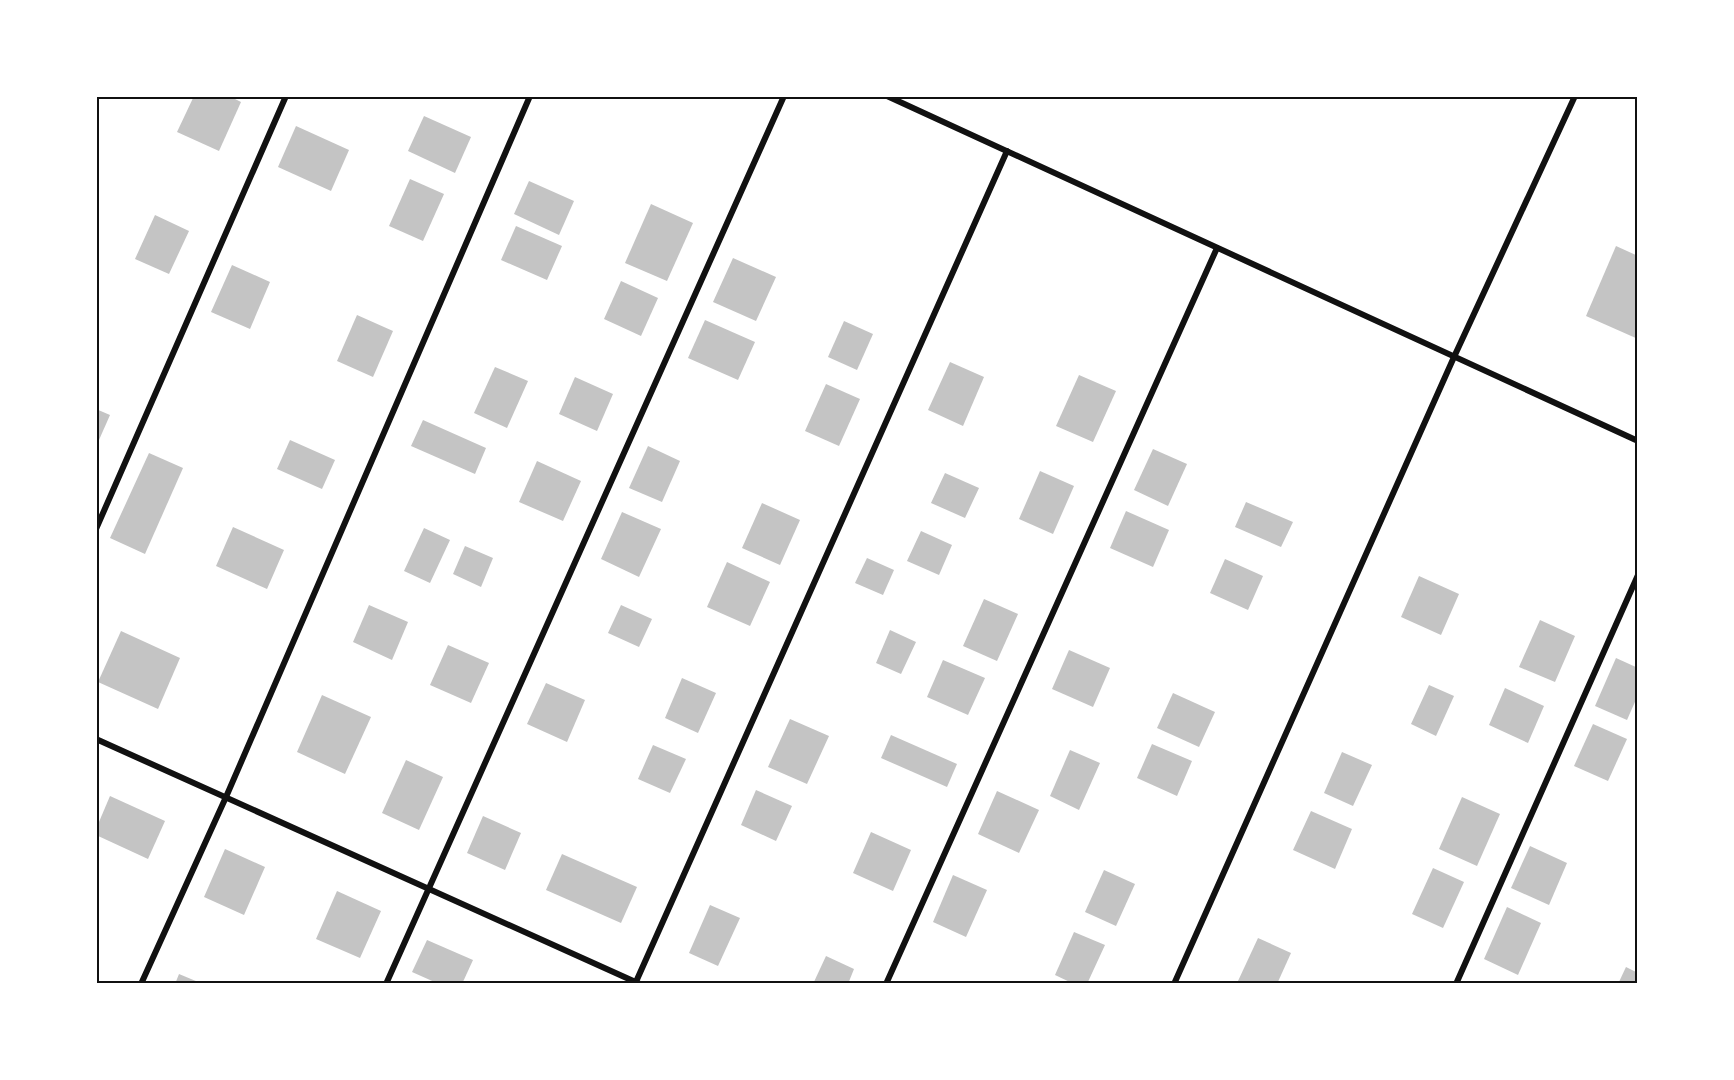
<svg xmlns="http://www.w3.org/2000/svg" width="1734" height="1080" font-family="Barlow,sans-serif">
	<style>
		.building { fill: #c4c4c4 }
		.lines { fill: none; stroke-linecap: round; stroke-linejoin: round }
		.minor { stroke: #111; stroke-width: 6 }
		.neatline { fill: none; stroke: #111; stroke-width: 2 }
	</style>
	<rect width="100%" height="100%" fill="#fff"/>
	<g class="building">
		<polygon points="194,96 229,96 241,102 219,151 177,132"/>
		<polygon points="424,116 471,137 455,173 408,151"/>
		<polygon points="296,126 349,150 331,191 278,167"/>
		<polygon points="410,179 444,194 423,241 389,226"/>
		<polygon points="529,181 574,201 559,235 514,214"/>
		<polygon points="651,204 693,223 667,281 625,263"/>
		<polygon points="155,215 189,231 169,274 135,259"/>
		<polygon points="516,226 562,246 547,280 501,260"/>
		<polygon points="1616,246 1638,256 1638,339 1586,316"/>
		<polygon points="733,258 776,277 756,321 713,302"/>
		<polygon points="232,265 270,282 250,329 211,312"/>
		<polygon points="621,281 658,298 641,336 604,319"/>
		<polygon points="357,315 393,331 373,377 337,361"/>
		<polygon points="705,320 755,342 738,380 688,358"/>
		<polygon points="844,321 873,334 857,370 828,357"/>
		<polygon points="950,362 984,377 963,426 928,410"/>
		<polygon points="495,367 528,381 507,428 474,413"/>
		<polygon points="1079,375 1116,391 1093,442 1056,426"/>
		<polygon points="575,377 613,394 597,431 559,414"/>
		<polygon points="826,384 860,399 839,446 805,431"/>
		<polygon points="96,409 110,415 99,440 96,439"/>
		<polygon points="423,420 486,448 475,474 411,446"/>
		<polygon points="290,440 335,460 322,489 277,469"/>
		<polygon points="648,446 680,461 662,502 629,488"/>
		<polygon points="1153,449 1187,464 1168,506 1134,490"/>
		<polygon points="149,453 183,468 145,554 110,538"/>
		<polygon points="537,461 581,481 563,521 519,502"/>
		<polygon points="1040,471 1074,486 1053,534 1019,519"/>
		<polygon points="945,473 979,488 965,518 931,503"/>
		<polygon points="1246,502 1293,522 1281,547 1235,527"/>
		<polygon points="762,503 800,520 780,565 742,548"/>
		<polygon points="1126,511 1169,530 1153,567 1110,548"/>
		<polygon points="622,512 661,529 639,577 601,559"/>
		<polygon points="233,527 284,550 267,589 216,566"/>
		<polygon points="424,528 450,540 430,583 404,571"/>
		<polygon points="921,531 952,545 939,575 907,561"/>
		<polygon points="465,546 493,558 481,587 453,574"/>
		<polygon points="867,558 894,570 883,595 855,583"/>
		<polygon points="1225,559 1263,576 1248,610 1210,593"/>
		<polygon points="727,562 770,582 750,626 707,607"/>
		<polygon points="1419,576 1459,594 1441,635 1401,617"/>
		<polygon points="984,599 1018,614 997,661 963,646"/>
		<polygon points="369,605 408,622 392,660 353,642"/>
		<polygon points="621,605 652,619 639,647 608,633"/>
		<polygon points="1540,620 1575,636 1555,682 1519,667"/>
		<polygon points="890,630 916,642 901,674 876,663"/>
		<polygon points="121,631 180,658 158,709 98,682"/>
		<polygon points="448,645 489,663 471,703 430,685"/>
		<polygon points="1069,650 1110,668 1093,707 1052,689"/>
		<polygon points="1616,658 1638,668 1638,695 1627,720 1595,706"/>
		<polygon points="943,660 985,678 968,715 927,697"/>
		<polygon points="682,678 716,693 698,733 665,718"/>
		<polygon points="546,683 585,700 567,742 527,724"/>
		<polygon points="1429,685 1454,696 1436,736 1411,724"/>
		<polygon points="1505,688 1544,706 1528,743 1489,725"/>
		<polygon points="1173,693 1215,712 1199,747 1157,728"/>
		<polygon points="322,695 371,717 345,774 297,752"/>
		<polygon points="790,719 829,736 807,784 768,767"/>
		<polygon points="1593,724 1627,739 1608,781 1574,766"/>
		<polygon points="891,735 957,764 947,787 881,758"/>
		<polygon points="1152,744 1192,761 1177,796 1137,778"/>
		<polygon points="653,745 686,759 670,793 638,779"/>
		<polygon points="1070,750 1100,763 1079,810 1050,796"/>
		<polygon points="1342,752 1372,765 1353,806 1324,793"/>
		<polygon points="406,760 443,777 419,830 382,813"/>
		<polygon points="756,790 792,806 776,841 741,825"/>
		<polygon points="997,791 1039,810 1019,853 978,834"/>
		<polygon points="110,796 165,821 148,859 96,835 96,829"/>
		<polygon points="1462,797 1500,814 1477,866 1439,849"/>
		<polygon points="1311,811 1352,829 1335,869 1293,850"/>
		<polygon points="483,816 521,833 505,870 467,853"/>
		<polygon points="871,832 911,850 893,891 853,873"/>
		<polygon points="1530,846 1567,863 1549,905 1511,888"/>
		<polygon points="225,849 265,867 244,915 204,897"/>
		<polygon points="562,854 637,887 621,923 546,890"/>
		<polygon points="1433,868 1464,882 1443,928 1412,914"/>
		<polygon points="1104,870 1135,884 1116,926 1085,912"/>
		<polygon points="953,875 987,890 966,937 933,922"/>
		<polygon points="337,891 381,911 360,958 316,939"/>
		<polygon points="710,905 740,918 718,966 689,953"/>
		<polygon points="1507,907 1541,923 1518,975 1484,959"/>
		<polygon points="1074,932 1105,945 1087,984 1074,984 1055,975"/>
		<polygon points="1258,938 1291,953 1277,984 1245,984 1238,981"/>
		<polygon points="427,940 473,960 462,984 439,984 412,972"/>
		<polygon points="826,956 854,969 848,984 813,984"/>
		<polygon points="1626,967 1638,973 1638,984 1618,984"/>
		<polygon points="179,974 203,984 175,984"/>
	</g>
	<g class="lines">
		<g class="minor">
			<polyline points="887,96 1638,441"/>
			<polyline points="96,529 286,96"/>
			<polyline points="96,739 640,984"/>
			<polyline points="141,984 226,797 530,96"/>
			<polyline points="386,984 784,96"/>
			<polyline points="635,984 1007,151"/>
			<polyline points="886,984 1217,248"/>
			<polyline points="1174,984 1454,357 1575,96"/>
			<polyline points="1456,984 1638,575"/>
		</g>
	</g>
	<rect width="1734" height="1080" fill="none" stroke="#ffffff" stroke-width="195"/>
	<rect x="98" y="98" width="1538" height="884" class="neatline"/>
</svg>
